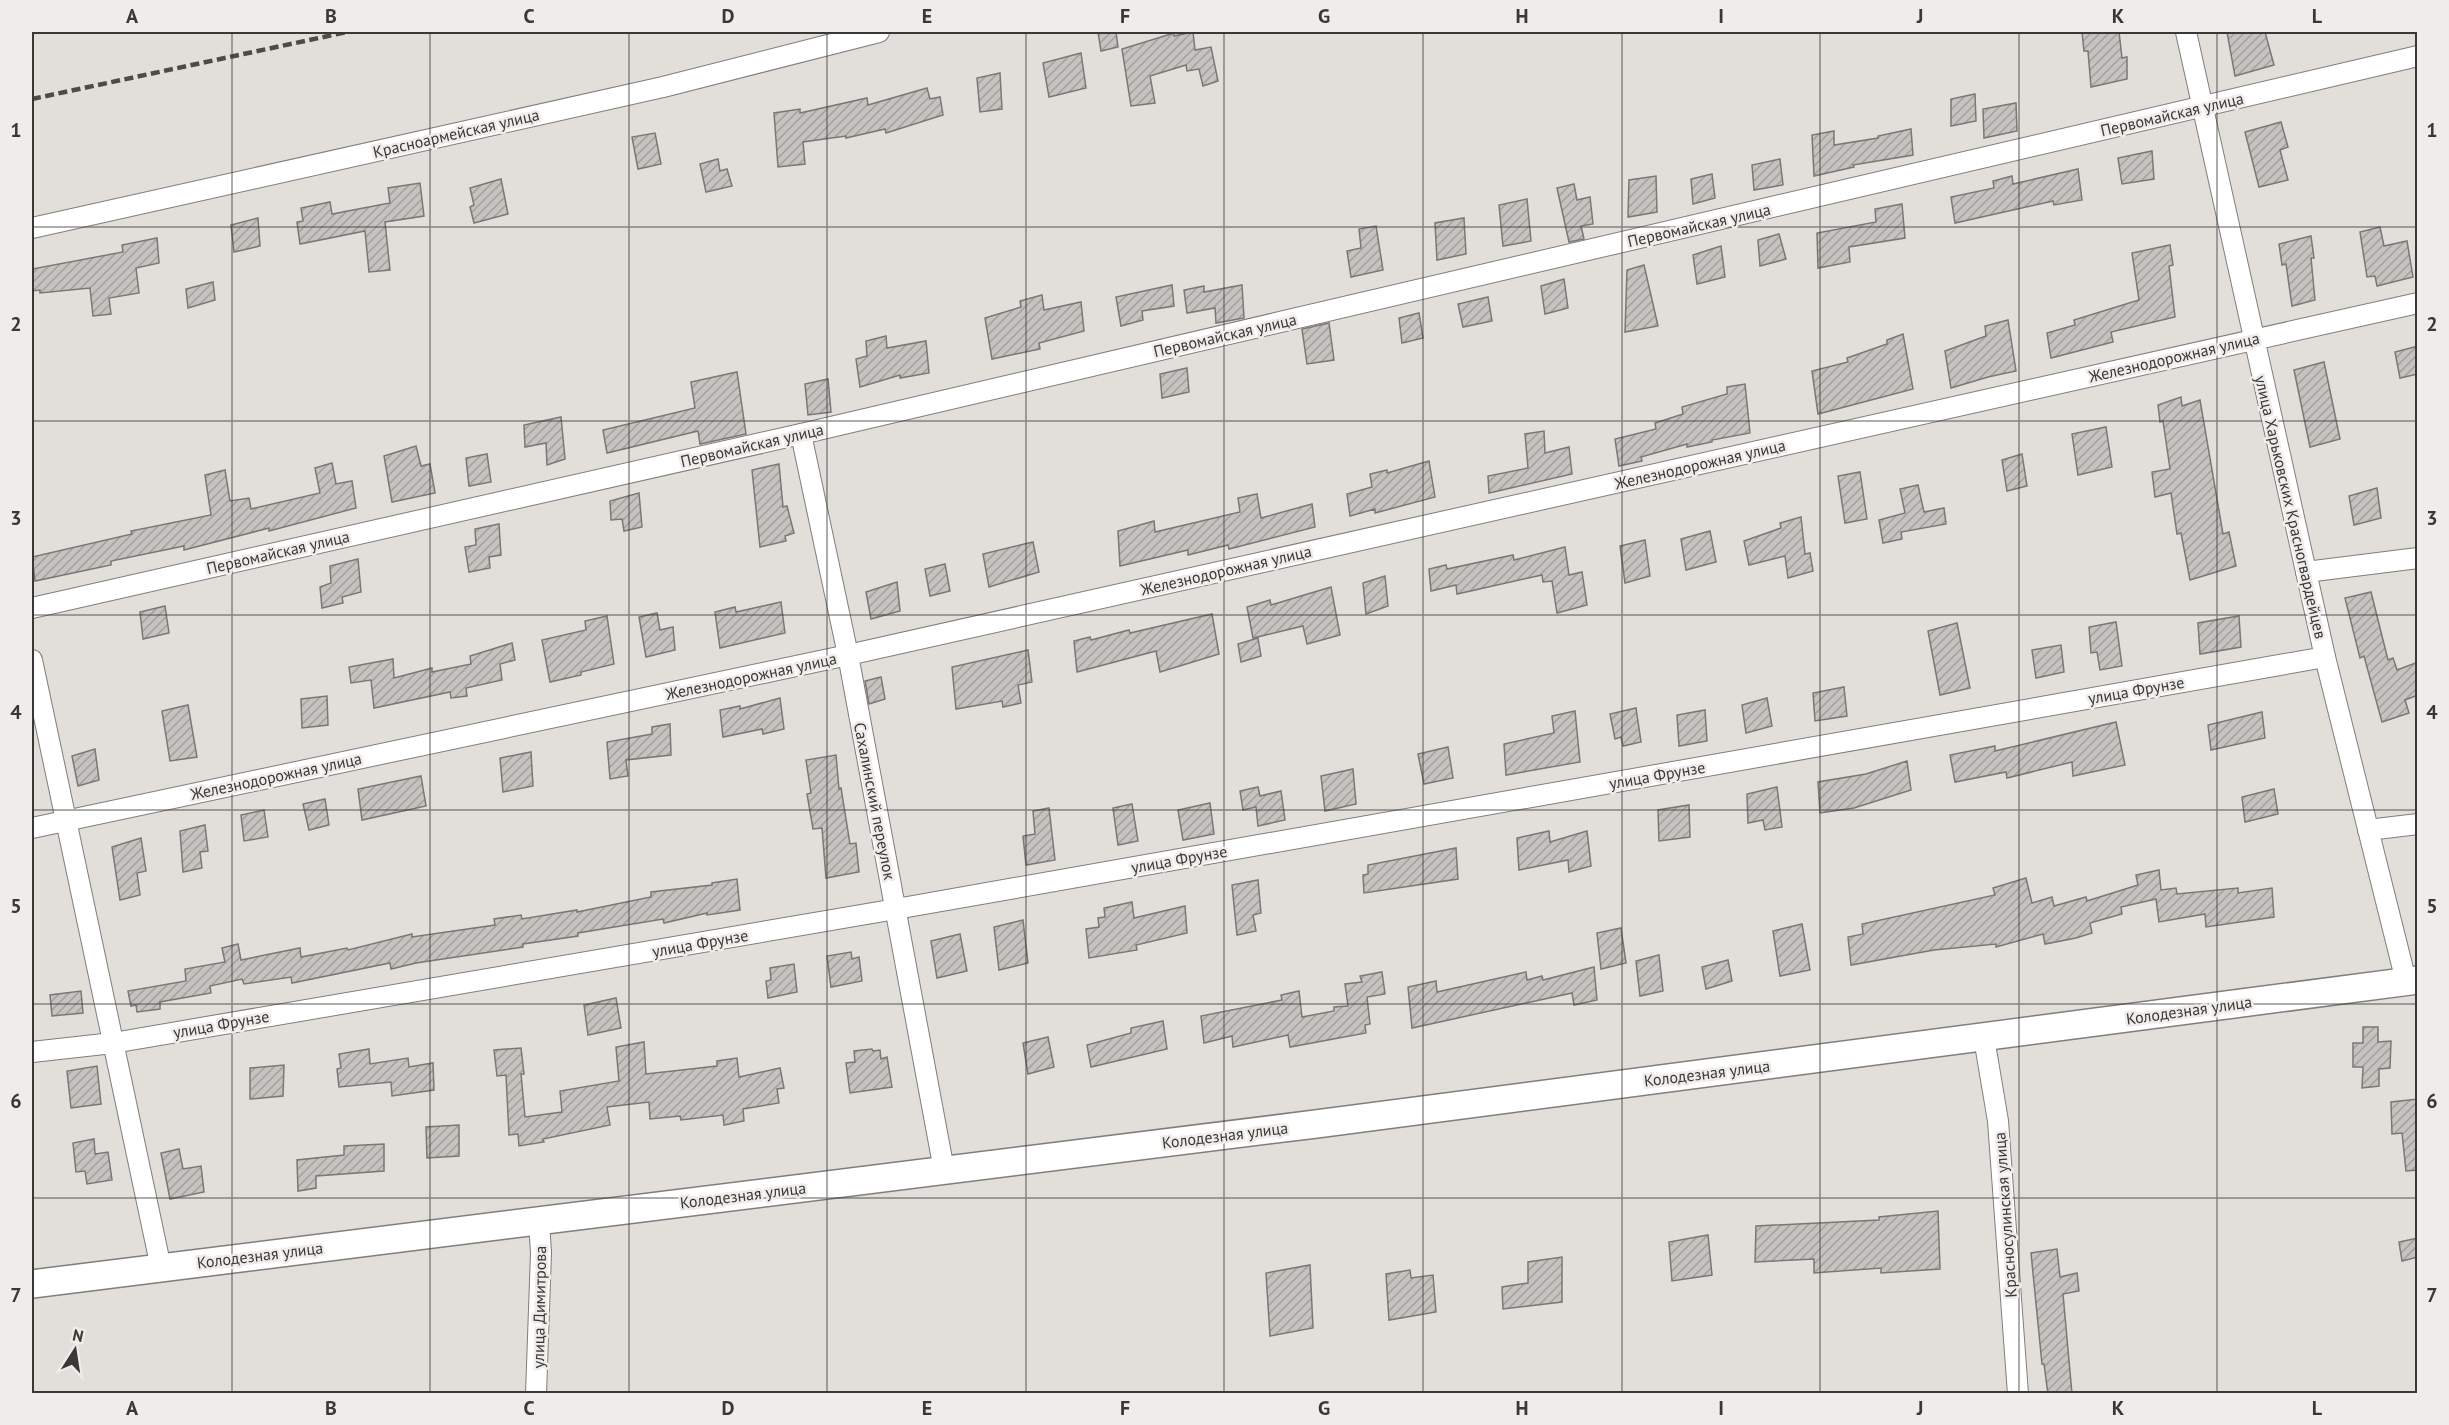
<svg xmlns="http://www.w3.org/2000/svg" width="2449" height="1425" font-family="'PT Sans',sans-serif">
	<style>
		.building { fill: url(#building-hatch); stroke: #7a7774; stroke-width: 1.5 }
		.lines { fill: none; stroke-linecap: round; stroke-linejoin: round }
		.minor-casing { stroke: #807d7a; stroke-width: 22 }
		.secondary-casing { stroke: #807d7a; stroke-width: 30 }
		.minor { stroke: #fff; stroke-width: 20 }
		.secondary { stroke: #fff; stroke-width: 27 }
		.rail { stroke: #4c4b49; stroke-width: 4.5; stroke-dasharray: 9 4.5; stroke-linecap: butt }
		.grid { fill: none; stroke: #393836; stroke-width: 1.5; stroke-opacity: 0.55 }
		.labels { text-anchor: middle; dominant-baseline: central; stroke-width: 5; stroke-linejoin: round; paint-order: stroke }
		.street-label { font-size: 16px; fill: #393836; stroke: #efece9 }
		.neatline { fill: none; stroke: #393836; stroke-width: 2 }
		.grid-label { font-size: 20px; text-anchor: middle; font-weight: bold; fill: #393836 }
	</style>
	<defs>
		<pattern id="building-hatch" width="6" height="6" patternUnits="userSpaceOnUse" patternTransform="scale(1.5)"><rect width="6" height="6" fill="#c6c2bf"/><path d="M-1 1l2-2M0 6l6-6M5 7l2-2" fill="none" stroke="#a29f9c"/></pattern>
	</defs>
	<rect width="100%" height="100%" fill="#e2dfdb"/>
	<g class="building">
		<polygon points="1098,32 1116,32 1118,47 1101,51"/>
		<polygon points="1193,32 1195,50 1211,47 1218,81 1203,86 1199,69 1187,71 1186,65 1150,76 1155,103 1131,106 1122,49 1174,33 1174,36"/>
		<polygon points="2082,32 2119,32 2122,58 2127,57 2127,79 2091,87 2088,51 2084,51"/>
		<polygon points="2227,32 2265,32 2274,65 2235,76"/>
		<polygon points="1081,53 1086,88 1049,97 1043,63"/>
		<polygon points="1000,73 1002,109 980,112 977,78"/>
		<polygon points="927,88 930,99 940,97 943,115 886,133 885,129 846,138 846,136 803,142 805,164 778,167 774,113 800,109 800,113 867,98 868,105"/>
		<polygon points="1975,94 1976,121 1951,126 1951,99"/>
		<polygon points="2016,103 2017,131 1984,138 1983,109"/>
		<polygon points="2281,122 2288,147 2280,150 2288,180 2259,187 2245,132"/>
		<polygon points="1911,129 1913,155 1853,165 1854,167 1814,176 1812,135 1834,131 1834,145 1878,138 1878,136"/>
		<polygon points="655,133 661,164 638,169 632,137"/>
		<polygon points="2152,151 2154,179 2122,184 2118,158"/>
		<polygon points="718,159 720,171 727,169 732,186 706,192 700,164"/>
		<polygon points="1780,159 1783,185 1754,190 1752,165"/>
		<polygon points="2078,169 2082,200 2054,205 2053,201 1955,223 1951,197 1994,188 1993,181 2012,176 2013,184"/>
		<polygon points="1712,174 1715,198 1693,204 1691,179"/>
		<polygon points="1656,176 1657,212 1628,217 1629,180"/>
		<polygon points="501,179 508,214 474,223 470,207 474,205 470,188"/>
		<polygon points="420,183 424,216 385,222 390,270 369,272 365,231 300,244 297,222 303,221 301,208 330,202 332,214 390,203 388,188"/>
		<polygon points="1574,184 1577,200 1590,197 1593,224 1581,226 1584,239 1569,242 1557,188"/>
		<polygon points="1527,199 1531,241 1503,246 1499,205"/>
		<polygon points="1902,204 1905,238 1849,247 1850,262 1818,268 1817,233 1876,222 1875,209"/>
		<polygon points="258,218 260,246 234,252 231,225"/>
		<polygon points="1464,218 1466,254 1437,260 1435,223"/>
		<polygon points="1376,226 1383,270 1351,277 1347,251 1361,248 1359,229"/>
		<polygon points="2380,227 2384,246 2407,241 2413,277 2377,286 2375,276 2367,277 2360,232"/>
		<polygon points="1779,234 1786,259 1760,266 1758,240"/>
		<polygon points="2311,236 2314,258 2311,258 2315,300 2292,306 2286,264 2282,265 2279,244"/>
		<polygon points="157,238 159,263 136,268 139,293 109,298 111,314 93,316 90,288 40,293 40,290 32,291 32,269 123,252 122,245"/>
		<polygon points="2170,245 2173,265 2169,266 2175,317 2111,332 2113,342 2051,358 2047,333 2075,325 2074,320 2139,300 2132,253"/>
		<polygon points="1721,246 1725,277 1697,284 1693,255"/>
		<polygon points="1644,265 1658,326 1625,332 1627,270"/>
		<polygon points="1564,279 1568,308 1545,314 1541,286"/>
		<polygon points="213,282 215,300 188,308 186,289"/>
		<polygon points="1172,285 1174,306 1142,311 1143,320 1121,326 1116,297"/>
		<polygon points="1242,285 1244,318 1216,323 1215,308 1187,313 1184,290 1204,286 1204,292"/>
		<polygon points="1042,295 1044,310 1081,302 1084,331 1039,343 1040,349 992,359 985,318 1021,307 1020,301"/>
		<polygon points="1488,297 1492,321 1463,327 1458,304"/>
		<polygon points="1419,313 1423,338 1402,343 1399,318"/>
		<polygon points="2008,320 2016,371 1988,377 1951,388 1945,351 1986,336 1985,326"/>
		<polygon points="1329,323 1334,360 1307,364 1302,329"/>
		<polygon points="1903,334 1913,389 1818,414 1812,371 1848,362 1847,358 1887,344 1887,340"/>
		<polygon points="886,336 887,348 926,341 929,373 900,378 900,375 860,387 856,359 867,356 866,341"/>
		<polygon points="2418,346 2418,374 2400,378 2395,352"/>
		<polygon points="2324,362 2340,439 2310,447 2294,370"/>
		<polygon points="1187,368 1189,392 1162,398 1160,374"/>
		<polygon points="737,372 746,434 700,444 698,431 607,453 603,430 695,408 691,382"/>
		<polygon points="828,379 831,412 808,415 805,384"/>
		<polygon points="1745,384 1750,433 1712,440 1712,442 1687,447 1687,444 1641,457 1642,461 1619,466 1615,439 1656,429 1655,423 1683,414 1682,407 1727,394 1727,387"/>
		<polygon points="2181,397 2182,406 2200,400 2223,534 2229,532 2236,566 2190,580 2181,533 2177,534 2171,493 2155,497 2152,472 2170,469 2163,421 2160,422 2158,405"/>
		<polygon points="561,417 565,459 547,465 546,443 525,447 524,425"/>
		<polygon points="2106,427 2112,467 2078,475 2072,434"/>
		<polygon points="1544,431 1545,453 1569,447 1572,474 1489,493 1488,476 1528,468 1525,434"/>
		<polygon points="416,446 421,466 430,464 435,493 392,502 384,456"/>
		<polygon points="487,454 491,482 469,486 466,458"/>
		<polygon points="2022,454 2027,486 2007,491 2002,460"/>
		<polygon points="1429,461 1435,497 1375,513 1375,509 1350,516 1347,494 1372,487 1370,474 1387,470 1387,473"/>
		<polygon points="332,463 336,484 352,481 356,508 269,531 269,528 184,550 184,546 111,561 111,565 35,581 32,557 132,534 131,531 211,515 205,475 225,470 230,501 249,498 251,509 320,493 315,468"/>
		<polygon points="779,464 783,507 787,506 794,533 785,536 786,541 760,547 752,470"/>
		<polygon points="1860,472 1867,519 1845,523 1838,476"/>
		<polygon points="1918,485 1924,512 1944,508 1946,524 1901,532 1902,539 1883,543 1879,520 1905,513 1900,489"/>
		<polygon points="2377,488 2381,518 2354,525 2349,496"/>
		<polygon points="639,493 642,527 624,531 622,519 611,520 610,501"/>
		<polygon points="1257,494 1261,518 1312,504 1315,527 1229,549 1228,545 1188,555 1188,550 1120,566 1118,531 1154,521 1155,532 1240,512 1238,498"/>
		<polygon points="1801,517 1805,554 1810,553 1813,571 1788,578 1785,556 1749,565 1744,541 1781,528 1780,523"/>
		<polygon points="499,524 501,555 489,557 490,568 469,572 465,547 476,545 475,529"/>
		<polygon points="1710,531 1716,562 1686,570 1681,539"/>
		<polygon points="1645,540 1650,576 1625,583 1620,546"/>
		<polygon points="1033,542 1039,572 989,587 983,554"/>
		<polygon points="1565,547 1569,575 1582,572 1587,605 1557,613 1552,581 1543,582 1542,575 1457,594 1456,585 1431,591 1429,569 1446,565 1447,569 1513,555 1514,560"/>
		<polygon points="358,559 361,592 342,597 343,603 322,608 320,587 331,583 330,566"/>
		<polygon points="945,564 950,591 930,596 925,569"/>
		<polygon points="1385,576 1388,606 1366,614 1363,583"/>
		<polygon points="897,582 900,611 871,619 866,592"/>
		<polygon points="1331,587 1340,635 1307,644 1303,626 1253,638 1247,607 1270,600 1271,605"/>
		<polygon points="2371,592 2388,660 2393,658 2397,670 2418,662 2418,695 2405,700 2409,713 2382,722 2364,656 2360,658 2345,598"/>
		<polygon points="781,602 785,633 720,648 715,612 735,607 736,612"/>
		<polygon points="165,606 169,633 143,639 140,612"/>
		<polygon points="657,613 660,630 673,627 675,650 646,657 639,617"/>
		<polygon points="1212,614 1219,654 1160,672 1156,651 1077,672 1074,641 1090,637 1091,640 1129,630 1130,633"/>
		<polygon points="607,616 614,664 581,672 581,675 550,682 542,640 586,630 585,621"/>
		<polygon points="2239,616 2241,647 2200,654 2198,623"/>
		<polygon points="2116,622 2122,666 2100,670 2097,652 2091,653 2089,627"/>
		<polygon points="1957,623 1970,688 1940,695 1928,631"/>
		<polygon points="1258,638 1261,656 1241,662 1238,644"/>
		<polygon points="512,643 515,660 500,664 502,680 466,688 467,696 451,698 450,692 374,708 371,680 351,683 349,667 393,659 394,678 432,668 432,672 471,664 470,656"/>
		<polygon points="2061,645 2064,672 2036,678 2032,650"/>
		<polygon points="1028,650 1032,682 1018,685 1021,703 1003,707 1002,701 956,709 952,667"/>
		<polygon points="881,677 885,699 869,704 865,681"/>
		<polygon points="1844,687 1847,716 1815,721 1813,693"/>
		<polygon points="327,696 328,725 302,728 301,699"/>
		<polygon points="780,698 784,729 763,734 762,729 723,737 720,710 740,706 740,709"/>
		<polygon points="1767,698 1772,726 1746,733 1742,705"/>
		<polygon points="188,705 197,757 170,761 162,711"/>
		<polygon points="1636,708 1641,742 1623,746 1621,737 1615,739 1610,714"/>
		<polygon points="1705,710 1707,741 1679,746 1677,715"/>
		<polygon points="1575,711 1580,762 1506,775 1504,744 1554,733 1552,716"/>
		<polygon points="2262,712 2265,738 2211,750 2208,725"/>
		<polygon points="2116,722 2125,765 2073,776 2072,762 2007,778 2006,772 1955,782 1950,755 1995,746 1995,751"/>
		<polygon points="670,724 671,755 626,760 628,776 610,779 607,742 652,734 652,727"/>
		<polygon points="1448,747 1453,778 1424,784 1418,754"/>
		<polygon points="95,749 99,780 78,786 72,756"/>
		<polygon points="531,752 533,786 503,792 500,758"/>
		<polygon points="836,755 839,789 841,788 850,844 856,843 859,872 826,878 822,828 813,829 807,794 811,793 806,760"/>
		<polygon points="1907,761 1911,790 1854,808 1820,813 1818,782 1866,774"/>
		<polygon points="1353,769 1356,804 1325,811 1321,776"/>
		<polygon points="421,776 426,806 362,820 358,789"/>
		<polygon points="1258,787 1260,796 1281,791 1285,820 1258,826 1256,807 1243,810 1240,791"/>
		<polygon points="1777,787 1782,827 1765,830 1763,820 1748,823 1747,794"/>
		<polygon points="2274,789 2278,814 2245,822 2242,797"/>
		<polygon points="325,799 329,825 309,830 303,804"/>
		<polygon points="1210,803 1214,834 1183,840 1178,810"/>
		<polygon points="1132,804 1138,841 1118,845 1113,808"/>
		<polygon points="1689,805 1690,837 1659,841 1658,810"/>
		<polygon points="1049,808 1055,860 1026,865 1023,836 1035,834 1033,811"/>
		<polygon points="264,810 268,837 244,841 241,815"/>
		<polygon points="205,825 208,851 200,852 202,868 183,872 180,831"/>
		<polygon points="1549,831 1550,842 1587,831 1591,866 1569,872 1568,860 1519,870 1517,838"/>
		<polygon points="141,838 146,871 137,873 140,895 120,900 112,847"/>
		<polygon points="1456,848 1458,879 1364,893 1363,875 1368,874 1368,865"/>
		<polygon points="2159,870 2161,890 2176,888 2177,894 2238,888 2238,893 2272,888 2274,917 2206,927 2205,914 2159,922 2156,899 2121,907 2122,914 2090,923 2092,933 2076,938 2045,944 2043,934 1996,947 1996,944 1934,950 1851,965 1848,937 1863,934 1862,924 1995,895 1993,888 2026,878 2032,903 2052,897 2054,906 2086,897 2087,901 2138,885 2136,875"/>
		<polygon points="737,879 740,910 707,915 707,913 664,923 663,919 578,933 578,936 523,944 523,947 416,963 391,969 390,963 292,983 291,977 244,984 242,979 210,986 211,993 160,1002 160,1009 137,1012 136,1005 131,1006 128,991 186,981 185,969 225,962 222,948 238,944 241,960 300,948 301,957 347,948 348,950 412,934 412,937 495,925 494,919 521,915 522,919 577,910 577,912 651,897 651,892 712,885 712,883"/>
		<polygon points="1258,880 1261,913 1253,915 1256,931 1237,935 1232,885"/>
		<polygon points="1132,902 1134,918 1185,906 1187,933 1136,945 1137,950 1089,958 1086,929 1099,927 1098,918 1105,917 1104,908"/>
		<polygon points="1023,920 1028,963 999,970 994,927"/>
		<polygon points="1802,924 1810,970 1780,976 1773,931"/>
		<polygon points="1621,928 1626,963 1601,969 1597,933"/>
		<polygon points="960,934 967,971 937,978 931,941"/>
		<polygon points="851,952 852,959 859,957 862,981 831,987 827,956"/>
		<polygon points="1659,955 1663,991 1640,996 1636,961"/>
		<polygon points="1728,960 1732,981 1706,989 1702,967"/>
		<polygon points="794,964 797,992 768,998 766,981 771,980 770,968"/>
		<polygon points="1594,967 1597,1000 1574,1005 1572,993 1412,1028 1408,987 1436,981 1437,992 1526,972 1527,980 1542,976 1543,980"/>
		<polygon points="1382,972 1385,994 1367,997 1370,1024 1365,1025 1366,1033 1290,1047 1288,1035 1233,1047 1232,1036 1204,1043 1201,1016 1282,1000 1281,995 1299,991 1302,1017 1334,1011 1334,1007 1348,1006 1345,984 1362,982 1360,976"/>
		<polygon points="81,991 83,1013 52,1016 50,995"/>
		<polygon points="616,998 621,1028 588,1035 584,1005"/>
		<polygon points="1163,1021 1167,1049 1091,1067 1087,1045 1131,1033 1131,1028"/>
		<polygon points="2363,1027 2378,1027 2378,1042 2391,1041 2390,1068 2379,1069 2379,1086 2362,1088 2363,1067 2353,1067 2353,1043 2363,1043"/>
		<polygon points="1048,1037 1054,1067 1028,1074 1023,1043"/>
		<polygon points="644,1042 646,1074 717,1066 717,1061 737,1058 739,1077 780,1068 784,1088 777,1089 779,1103 743,1109 744,1121 724,1125 723,1115 681,1120 680,1116 650,1119 649,1102 607,1107 610,1125 543,1139 544,1142 519,1146 518,1134 509,1135 506,1075 497,1076 494,1050 521,1048 524,1074 521,1074 525,1117 562,1112 560,1091 619,1081 616,1047"/>
		<polygon points="369,1049 370,1064 408,1058 409,1067 433,1063 434,1090 392,1096 391,1082 339,1087 337,1069 341,1068 339,1054"/>
		<polygon points="872,1049 873,1051 880,1050 881,1059 887,1057 892,1087 850,1093 846,1063 855,1062 854,1051"/>
		<polygon points="284,1065 283,1096 250,1099 250,1068"/>
		<polygon points="97,1066 101,1104 71,1108 67,1071"/>
		<polygon points="2418,1099 2418,1170 2406,1171 2402,1133 2392,1134 2391,1102"/>
		<polygon points="459,1125 459,1156 427,1158 426,1127"/>
		<polygon points="94,1139 95,1154 108,1152 112,1180 87,1184 85,1171 76,1172 73,1143"/>
		<polygon points="384,1144 384,1171 316,1176 316,1188 298,1191 297,1160 344,1155 344,1146"/>
		<polygon points="179,1149 183,1169 201,1166 204,1192 170,1199 161,1153"/>
		<polygon points="1938,1211 1940,1269 1881,1273 1881,1268 1814,1273 1814,1259 1755,1262 1756,1226 1879,1220 1879,1217"/>
		<polygon points="1708,1235 1712,1275 1672,1281 1669,1242"/>
		<polygon points="2418,1238 2418,1257 2402,1261 2399,1242"/>
		<polygon points="2057,1249 2060,1277 2077,1273 2079,1291 2063,1294 2072,1394 2048,1394 2044,1364 2042,1364 2031,1253"/>
		<polygon points="1562,1257 1562,1302 1503,1309 1502,1287 1528,1283 1528,1262"/>
		<polygon points="1310,1265 1313,1328 1270,1336 1266,1273"/>
		<polygon points="1410,1270 1411,1278 1433,1275 1436,1312 1389,1320 1386,1274"/>
	</g>
	<g class="lines">
		<defs>
			<g id="minor">
				<polyline points="2186,32 2325,657 2406,981"/>
				<polyline points="32,228 663,87 879,32"/>
				<polyline points="801,434 848,655 944,1170"/>
				<polyline points="2306,572 2418,558"/>
				<polyline points="32,608 801,434 2418,56"/>
				<polyline points="32,660 161,1268"/>
				<polyline points="32,828 848,655 2418,303"/>
				<polyline points="2368,830 2418,824"/>
				<polyline points="1984,1038 1998,1121 2018,1394"/>
				<polyline points="32,1052 113,1043 896,909 2325,657"/>
				<polyline points="536,1394 541,1253 539,1221"/>
			</g>
			<polyline id="secondary" points="32,1284 1316,1124 2418,980"/>
		</defs>
		<use href="#minor" class="minor-casing"/>
		<use href="#secondary" class="secondary-casing"/>
		<use href="#minor" class="minor"/>
		<use href="#secondary" class="secondary"/>
		<polyline class="rail" points="32,99 347,32"/>
	</g>
	<path class="grid" d="M232,32V1394M430,32V1394M629,32V1394M827,32V1394M1026,32V1394M1224,32V1394M1423,32V1394M1622,32V1394M1820,32V1394M2019,32V1394M2217,32V1394M32,227H2418M32,421H2418M32,615H2418M32,810H2418M32,1004H2418M32,1198H2418"/>
	<g class="labels">
		<g class="street-label">
			<text transform="translate(2172 114) rotate(-13)">Первомайская улица</text>
			<text transform="translate(456 133) rotate(-13)">Красноармейская улица</text>
			<text transform="translate(1699 225) rotate(-13)">Первомайская улица</text>
			<text transform="translate(1225 335) rotate(-13)">Первомайская улица</text>
			<text transform="translate(2174 357) rotate(-13)">Железнодорожная улица</text>
			<text transform="translate(752 445) rotate(-13)">Первомайская улица</text>
			<text transform="translate(1700 464) rotate(-13)">Железнодорожная улица</text>
			<text transform="translate(2291 507) rotate(77)">улица Харьковских Красногвардейцев</text>
			<text transform="translate(278 552) rotate(-13)">Первомайская улица</text>
			<text transform="translate(1226 570) rotate(-13)">Железнодорожная улица</text>
			<text transform="translate(751 676) rotate(-12)">Железнодорожная улица</text>
			<text transform="translate(2136 690) rotate(-10)">улица Фрунзе</text>
			<text transform="translate(1657 775) rotate(-10)">улица Фрунзе</text>
			<text transform="translate(276 776) rotate(-12)">Железнодорожная улица</text>
			<text transform="translate(875 801) rotate(79)">Сахалинский переулок</text>
			<text transform="translate(1179 859) rotate(-10)">улица Фрунзе</text>
			<text transform="translate(700 943) rotate(-10)">улица Фрунзе</text>
			<text transform="translate(2189 1010) rotate(-8)">Колодезная улица</text>
			<text transform="translate(221 1024) rotate(-10)">улица Фрунзе</text>
			<text transform="translate(1707 1073) rotate(-7)">Колодезная улица</text>
			<text transform="translate(1225 1135) rotate(-7)">Колодезная улица</text>
			<text transform="translate(743 1195) rotate(-7)">Колодезная улица</text>
			<text transform="translate(2005 1215) rotate(-94)">Красносулинская улица</text>
			<text transform="translate(260 1255) rotate(-7)">Колодезная улица</text>
			<text transform="translate(539 1307) rotate(-89)">улица Димитрова</text>
		</g>
	</g>
	<rect width="2449" height="1425" fill="none" stroke="#efece9" stroke-width="66"/>
	<g transform="translate(75 1350) rotate(12)" stroke="#efece9" stroke-width="4.5" paint-order="stroke">
	<path d="M0-4.5L10 22L0 15L-10 22Z" fill="#393836"/>
	<text y="-9" font-size="16" font-weight="bold" text-anchor="middle" fill="#393836">N</text>
	</g>
	<rect x="33" y="33" width="2383" height="1359" class="neatline"/>
	<g class="grid-label">
		<text x="132" y="23">A</text>
		<text x="331" y="23">B</text>
		<text x="529" y="23">C</text>
		<text x="728" y="23">D</text>
		<text x="927" y="23">E</text>
		<text x="1125" y="23">F</text>
		<text x="1324" y="23">G</text>
		<text x="1522" y="23">H</text>
		<text x="1721" y="23">I</text>
		<text x="1920" y="23">J</text>
		<text x="2118" y="23">K</text>
		<text x="2317" y="23">L</text>
		<text x="16" y="137">1</text>
		<text x="2432" y="137">1</text>
		<text x="16" y="331">2</text>
		<text x="2432" y="331">2</text>
		<text x="16" y="525">3</text>
		<text x="2432" y="525">3</text>
		<text x="16" y="719">4</text>
		<text x="2432" y="719">4</text>
		<text x="16" y="913">5</text>
		<text x="2432" y="913">5</text>
		<text x="16" y="1108">6</text>
		<text x="2432" y="1108">6</text>
		<text x="16" y="1302">7</text>
		<text x="2432" y="1302">7</text>
		<text x="132" y="1415">A</text>
		<text x="331" y="1415">B</text>
		<text x="529" y="1415">C</text>
		<text x="728" y="1415">D</text>
		<text x="927" y="1415">E</text>
		<text x="1125" y="1415">F</text>
		<text x="1324" y="1415">G</text>
		<text x="1522" y="1415">H</text>
		<text x="1721" y="1415">I</text>
		<text x="1920" y="1415">J</text>
		<text x="2118" y="1415">K</text>
		<text x="2317" y="1415">L</text>
	</g>
</svg>
